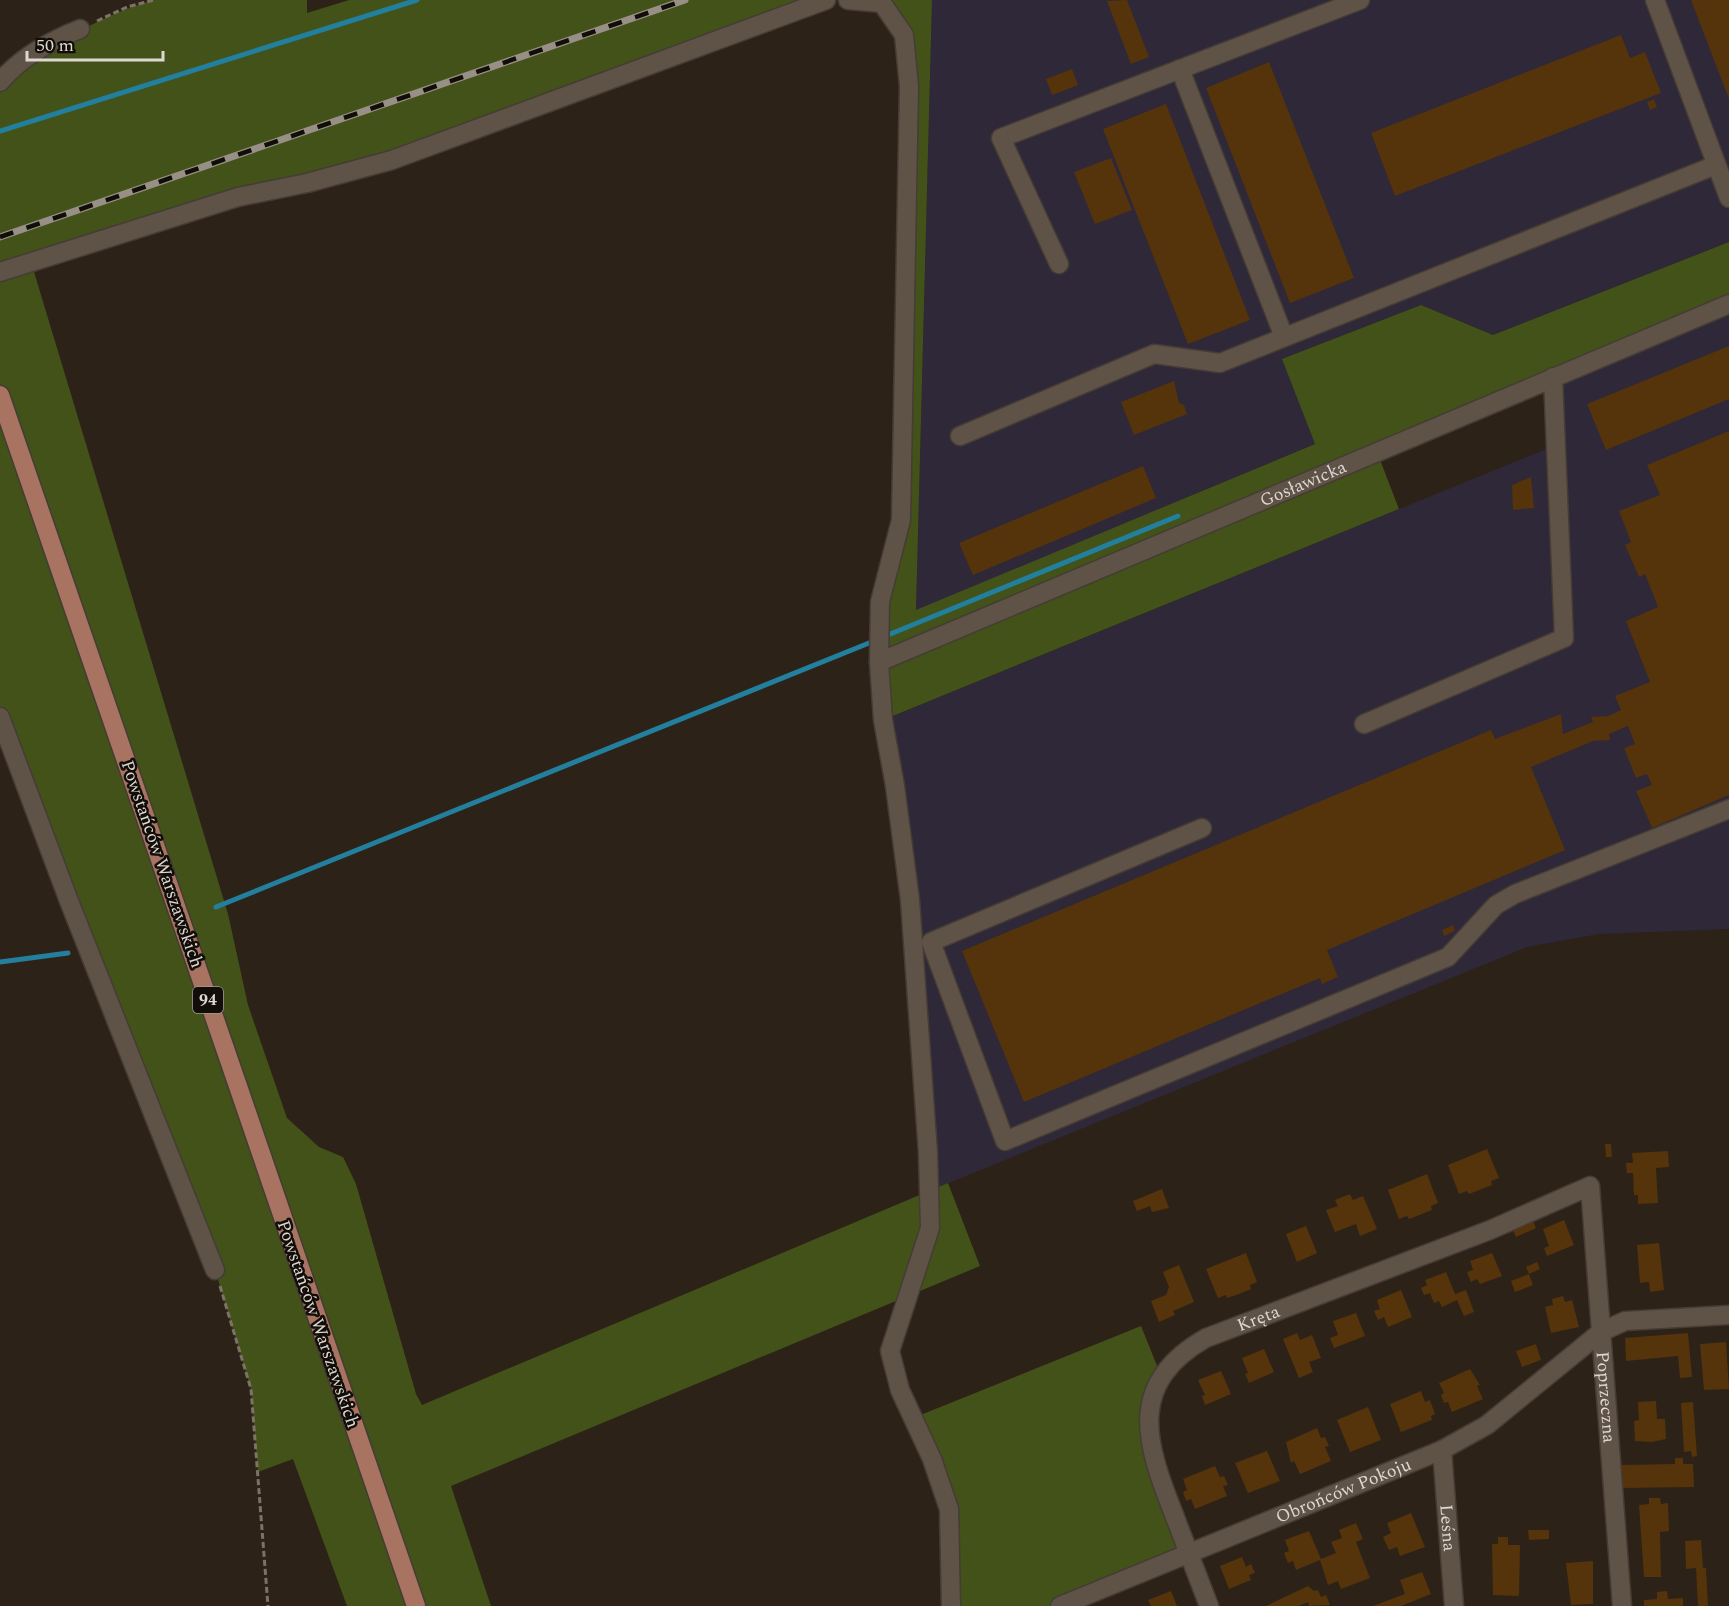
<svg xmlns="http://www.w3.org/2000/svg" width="1729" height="1606" font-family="Spectral,serif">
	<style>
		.industrial { fill: #2e2838 }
		.green { fill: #425219 }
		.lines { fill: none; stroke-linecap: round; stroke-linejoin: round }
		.stream { stroke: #227f9d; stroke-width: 5 }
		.building { fill: #55330b }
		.minor-casing { stroke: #453c35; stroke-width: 21 }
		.major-casing { stroke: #453c35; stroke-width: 21 }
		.path { stroke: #7c726a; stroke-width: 3; stroke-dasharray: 6 3; stroke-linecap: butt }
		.minor { stroke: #5f5348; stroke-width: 18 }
		.major { stroke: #a87361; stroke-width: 18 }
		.rail-casing { stroke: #988f87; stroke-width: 7 }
		.rail { stroke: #110d08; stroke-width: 4.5; stroke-dasharray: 14; stroke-linecap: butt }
		.labels { text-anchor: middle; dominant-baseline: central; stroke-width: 5; stroke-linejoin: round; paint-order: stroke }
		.shield { fill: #110d08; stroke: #a19a95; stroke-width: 1.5 }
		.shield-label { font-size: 16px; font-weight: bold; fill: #dfd7d1 }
		.street-label { font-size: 18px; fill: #dfd7d1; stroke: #110d08 }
	</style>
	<rect width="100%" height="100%" fill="#2d2218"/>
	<g class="industrial">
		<polygon points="932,0 1729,0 1729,242 1493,335 1421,305 1283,359 1315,444 916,611"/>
		<polygon points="1729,304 1729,929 1599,934 1527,947 929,1191 928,1153 883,720 1556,445 1553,377"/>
	</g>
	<g class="green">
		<path d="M154,0H307V13L349,0H826L392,160L31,262L228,914L248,1005L287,1118L319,1147L343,1157L356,1184L416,1394L422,1405L948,1183L980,1266L451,1486L491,1606H347L293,1459L258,1472L251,1389L215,1270L0,718V82C49,49 96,16 154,0Z"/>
		<polygon points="848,0 932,0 916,610 1315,444 1282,359 1421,305 1493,335 1729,242 1729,304 1377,452 1399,509 883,720 879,662 901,520 904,35 883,3"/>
		<polygon points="1141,1326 1162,1378 1148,1425 1189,1555 1060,1606 943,1606 949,1509 913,1418"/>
	</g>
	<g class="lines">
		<g class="stream">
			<polyline points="0,131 417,0"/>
			<polyline points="883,637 1178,516"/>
			<polyline points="216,907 874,641"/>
			<polyline points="0,962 68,953"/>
		</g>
	</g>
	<g class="building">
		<polygon points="1127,0 1149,57 1131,64 1107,1"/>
		<polygon points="1691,0 1729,0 1729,99"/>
		<polygon points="1621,35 1630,58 1645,52 1661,93 1395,196 1371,133"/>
		<polygon points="1269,62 1354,278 1290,303 1206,88"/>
		<polygon points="1072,69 1078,85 1052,95 1046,79"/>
		<polygon points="1654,99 1657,107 1650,110 1647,102"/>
		<polygon points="1166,104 1250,320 1188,344 1103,129"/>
		<polygon points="1111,158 1132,210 1095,224 1074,172"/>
		<polygon points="1729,346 1729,399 1606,450 1587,404"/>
		<polygon points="1174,381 1179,403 1184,405 1187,414 1134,435 1121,402"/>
		<polygon points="1729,431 1729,795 1652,828 1636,791 1652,785 1647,774 1636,778 1624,748 1635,744 1628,726 1609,734 1610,740 1593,741 1531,767 1565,850 1327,950 1338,977 1322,984 1320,978 1024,1102 962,951 1491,730 1495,739 1561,714 1563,734 1593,722 1591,717 1608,716 1621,710 1615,696 1650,682 1626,621 1658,607 1645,574 1639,577 1625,545 1631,542 1619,511 1660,495 1647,465"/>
		<polygon points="1143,466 1156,498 973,575 959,543"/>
		<polygon points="1531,477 1534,508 1513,510 1512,485"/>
		<polygon points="1453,925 1455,931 1444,936 1442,930"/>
		<polygon points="1605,1144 1611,1144 1612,1157 1606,1157"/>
		<polygon points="1487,1149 1499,1178 1491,1181 1492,1185 1469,1194 1467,1191 1459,1194 1448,1165"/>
		<polygon points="1668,1151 1669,1167 1656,1168 1658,1203 1638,1204 1638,1195 1634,1195 1633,1173 1627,1173 1626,1163 1633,1163 1632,1153"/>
		<polygon points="1427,1174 1438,1203 1431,1206 1432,1210 1409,1219 1407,1216 1399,1219 1388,1190"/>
		<polygon points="1162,1189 1169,1208 1152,1212 1150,1206 1137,1211 1133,1201"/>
		<polygon points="1350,1194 1353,1200 1363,1196 1377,1229 1360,1236 1356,1224 1335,1232 1326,1210 1338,1206 1335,1200"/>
		<polygon points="1532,1219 1536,1228 1516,1237 1512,1228"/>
		<polygon points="1564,1220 1574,1245 1547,1256 1544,1248 1549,1246 1543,1229"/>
		<polygon points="1306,1226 1317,1253 1297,1262 1286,1234"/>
		<polygon points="1659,1243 1664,1290 1650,1292 1649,1282 1640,1283 1637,1245"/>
		<polygon points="1246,1253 1257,1282 1250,1285 1251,1289 1239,1294 1227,1298 1226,1295 1218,1298 1206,1269"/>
		<polygon points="1492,1253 1502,1276 1480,1284 1477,1279 1471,1282 1467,1272 1473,1270 1470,1261"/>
		<polygon points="1537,1262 1540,1269 1529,1274 1526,1267"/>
		<polygon points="1179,1265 1194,1302 1173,1311 1175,1315 1159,1322 1151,1301 1166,1295 1169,1287 1163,1272"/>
		<polygon points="1446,1272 1455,1294 1466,1290 1474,1312 1464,1316 1457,1300 1442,1307 1439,1301 1434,1303 1430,1293 1424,1295 1421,1288 1427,1285 1425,1280"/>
		<polygon points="1529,1274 1533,1285 1515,1292 1511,1281"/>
		<polygon points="1401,1290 1412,1317 1388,1327 1384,1317 1378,1320 1374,1311 1380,1309 1377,1300"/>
		<polygon points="1563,1296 1565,1302 1572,1300 1579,1327 1551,1333 1545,1307 1553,1305 1552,1299"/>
		<polygon points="1356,1313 1365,1336 1334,1348 1330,1338 1338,1335 1333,1321"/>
		<polygon points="1297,1333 1300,1340 1312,1335 1321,1358 1309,1362 1313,1372 1299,1378 1283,1339"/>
		<polygon points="1688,1333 1692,1377 1680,1378 1678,1356 1626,1361 1625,1338"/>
		<polygon points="1726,1342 1729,1389 1704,1390 1700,1344"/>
		<polygon points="1536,1344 1541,1360 1522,1367 1516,1351"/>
		<polygon points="1264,1349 1274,1372 1249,1383 1245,1374 1248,1373 1242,1358"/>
		<polygon points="1470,1369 1480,1385 1477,1386 1483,1399 1452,1412 1448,1402 1444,1403 1441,1395 1444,1393 1439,1383"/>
		<polygon points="1221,1371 1231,1394 1205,1405 1202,1396 1205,1395 1198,1380"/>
		<polygon points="1421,1391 1425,1402 1430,1400 1435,1414 1431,1416 1432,1420 1401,1432 1390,1404"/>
		<polygon points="1656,1401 1657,1419 1665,1419 1666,1439 1652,1442 1635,1441 1634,1421 1639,1420 1638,1402"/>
		<polygon points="1693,1402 1697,1456 1692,1457 1691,1451 1684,1452 1681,1403"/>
		<polygon points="1368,1407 1381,1440 1350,1452 1337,1420"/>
		<polygon points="1317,1428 1321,1438 1325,1437 1329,1446 1325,1447 1331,1461 1300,1474 1294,1461 1291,1463 1286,1442"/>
		<polygon points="1267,1451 1280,1481 1248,1493 1235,1463"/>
		<polygon points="1675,1458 1683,1458 1683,1464 1693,1464 1694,1487 1621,1488 1621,1465 1675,1464"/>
		<polygon points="1215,1466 1220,1477 1224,1476 1228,1485 1223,1486 1227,1496 1195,1509 1191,1499 1186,1501 1183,1492 1187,1490 1183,1479"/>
		<polygon points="1649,1498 1660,1498 1661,1504 1668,1503 1669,1531 1660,1532 1661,1577 1644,1577 1639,1505 1649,1504"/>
		<polygon points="1411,1513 1425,1547 1400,1556 1397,1547 1389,1550 1383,1537 1391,1533 1387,1523"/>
		<polygon points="1356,1523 1363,1539 1356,1542 1370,1578 1341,1589 1338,1581 1328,1585 1320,1560 1296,1570 1293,1561 1288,1563 1284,1553 1289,1551 1285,1540 1309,1531 1321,1559 1336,1553 1331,1542 1342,1538 1339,1530"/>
		<polygon points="1528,1530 1549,1530 1549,1539 1529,1540"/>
		<polygon points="1498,1537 1508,1537 1508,1545 1520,1545 1519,1596 1493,1595 1492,1544 1498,1544"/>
		<polygon points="1701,1540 1703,1568 1706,1568 1708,1606 1698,1606 1696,1568 1686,1569 1685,1541"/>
		<polygon points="1242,1557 1246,1567 1251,1564 1255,1573 1249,1575 1251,1580 1229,1589 1220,1566"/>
		<polygon points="1593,1561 1593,1604 1571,1605 1566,1563"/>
		<polygon points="1422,1572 1431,1594 1401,1606 1373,1606 1405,1594 1400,1580"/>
		<polygon points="1308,1586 1314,1591 1318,1590 1321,1597 1326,1595 1330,1605 1309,1606 1308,1602 1299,1606 1266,1606"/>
		<polygon points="1171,1591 1177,1606 1151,1606 1148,1600"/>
		<polygon points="1667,1591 1668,1599 1683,1598 1683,1606 1644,1606 1644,1600 1657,1599 1657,1592"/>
	</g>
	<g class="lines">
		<defs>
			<g id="minor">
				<polyline points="848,0 882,3 904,35 909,86 901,520 880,602 879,662 883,720 895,786 910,900 928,1153 930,1228 890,1351 900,1390 932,1459 949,1509 951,1606"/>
				<polyline points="1655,0 1729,198"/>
				<polyline points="1180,69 1284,337"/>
				<path d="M0,82C21,57 50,41 80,29"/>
				<polyline points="1059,264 1001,138 1360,0"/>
				<polyline points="0,272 238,197 307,183 392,160 826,0"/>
				<polyline points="960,436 1154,354 1220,363 1716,165"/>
				<path id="s1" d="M879,662L1729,304"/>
				<polyline points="0,717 69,901 215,1270"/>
				<polyline points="1364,724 1564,638 1553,377"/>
				<polyline points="1202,828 931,942 1005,1141 1448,957 1496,905 1515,894 1729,809"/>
				<path id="s2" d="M1442,1450L1454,1606"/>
				<path id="s3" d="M1060,1606L1442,1450L1487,1425L1601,1332L1625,1321L1729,1315"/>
				<path id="s4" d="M1209,1606C1197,1575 1185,1543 1173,1512C1145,1441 1127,1383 1206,1338L1490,1230L1590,1186L1622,1606"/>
			</g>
			<path id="major" d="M0,395C142,797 276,1203 416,1606"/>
		</defs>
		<use href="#minor" class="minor-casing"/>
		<use href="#major" class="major-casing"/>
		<g class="path">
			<polyline points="97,21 127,7 154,0"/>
			<polyline points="220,1286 251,1389 268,1606"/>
		</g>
		<use href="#minor" class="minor"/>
		<use href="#major" class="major"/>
		<defs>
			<polyline id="rail" points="0,237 685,0"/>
		</defs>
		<use href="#rail" class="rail-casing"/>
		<use href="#rail" class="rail"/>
	</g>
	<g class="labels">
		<rect class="shield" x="193" y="987" width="30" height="26" rx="4.5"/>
		<g class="shield-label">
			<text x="208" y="1000">94</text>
		</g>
		<g class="street-label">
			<text stroke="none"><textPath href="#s1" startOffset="460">Gosławicka</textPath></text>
			<text transform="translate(162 864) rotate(71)">Powstańców Warszawskich</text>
			<text stroke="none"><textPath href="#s4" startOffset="357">Kręta</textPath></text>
			<text transform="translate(318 1324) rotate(71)">Powstańców Warszawskich</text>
			<text stroke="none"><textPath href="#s4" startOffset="926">Poprzeczna</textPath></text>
			<text stroke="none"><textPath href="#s3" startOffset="306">Obrońców Pokoju</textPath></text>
			<text stroke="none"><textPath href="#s2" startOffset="78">Leśna</textPath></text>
		</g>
	</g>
	<path d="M27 51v9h136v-9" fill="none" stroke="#dfd7d1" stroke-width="3"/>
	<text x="36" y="51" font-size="18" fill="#dfd7d1" stroke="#110d08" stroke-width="4.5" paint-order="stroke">50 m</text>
</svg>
